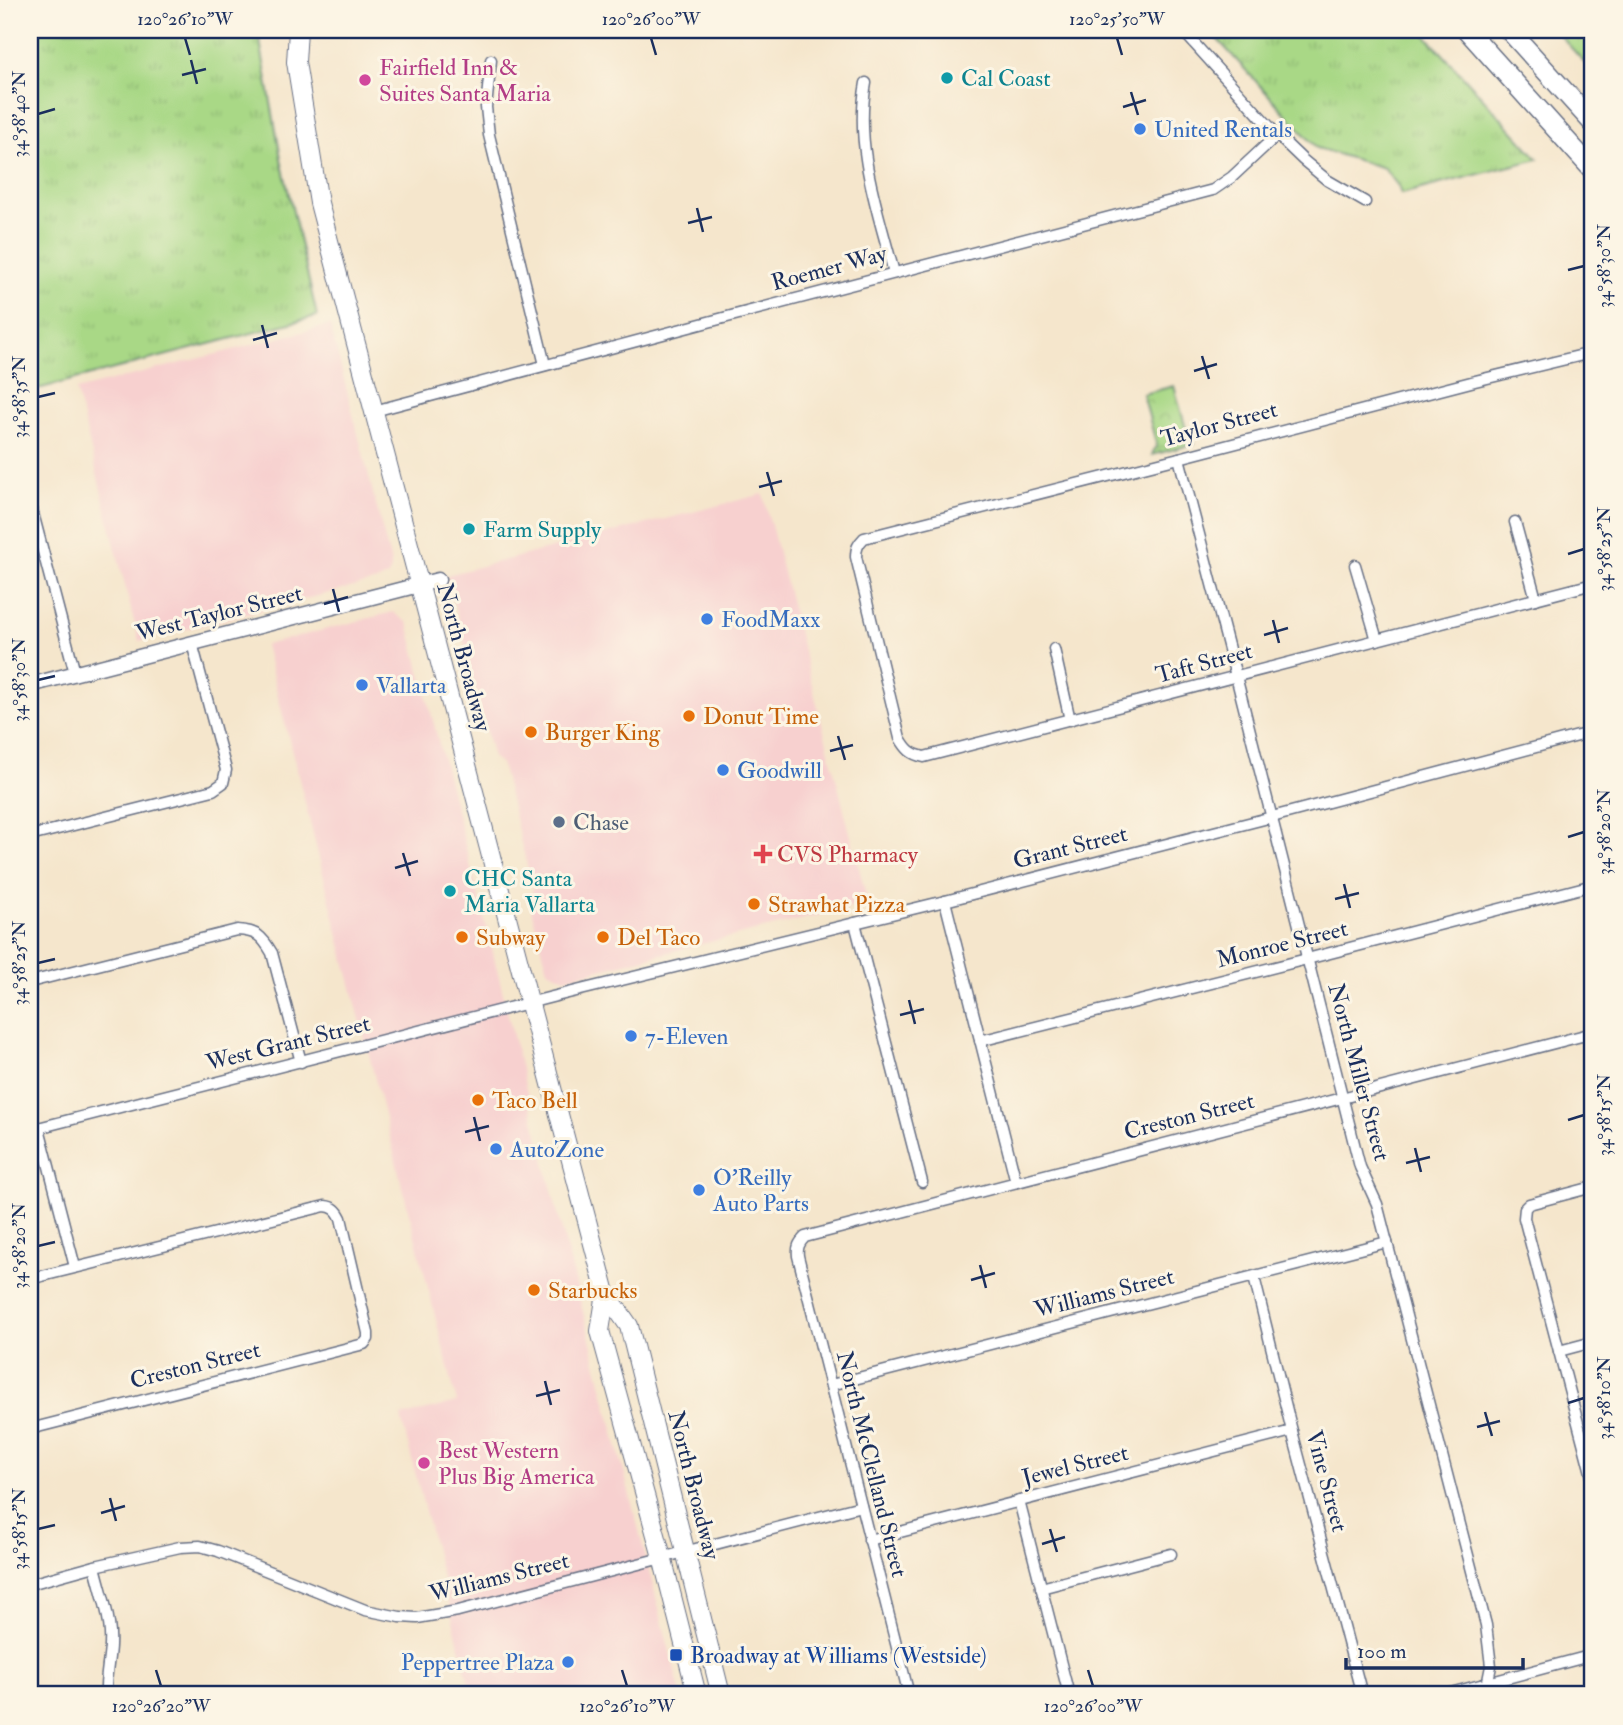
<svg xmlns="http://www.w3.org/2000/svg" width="1623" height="1725" font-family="'IM FELL Double Pica',serif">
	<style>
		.built { fill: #f7d0cf }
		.grass { fill: url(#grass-tufts); stroke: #628472; stroke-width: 2 }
		.park { fill: url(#park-crowns); stroke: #628472; stroke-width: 2 }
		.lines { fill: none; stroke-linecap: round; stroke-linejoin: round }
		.minor-casing { stroke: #676f84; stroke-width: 13 }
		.tertiary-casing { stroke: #676f84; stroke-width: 17 }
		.primary-casing { stroke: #676f84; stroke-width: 20 }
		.motorway-casing { stroke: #676f84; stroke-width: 22 }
		.minor { stroke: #fff; stroke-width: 10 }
		.tertiary { stroke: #fff; stroke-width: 14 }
		.primary { stroke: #fff; stroke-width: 18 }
		.motorway { stroke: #fff; stroke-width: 19 }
		.ticks { fill: none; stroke: #1b2f5e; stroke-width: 2.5 }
		.culture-dot { fill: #0f9aa8; stroke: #fcf5e5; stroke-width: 2.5 }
		.hotel-dot { fill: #d1479c; stroke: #fcf5e5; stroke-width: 2.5 }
		.shop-dot { fill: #3f7fe0; stroke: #fcf5e5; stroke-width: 2.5 }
		.food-dot { fill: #e8710a; stroke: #fcf5e5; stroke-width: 2.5 }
		.service-dot { fill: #5c6f8a; stroke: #fcf5e5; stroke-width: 2.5 }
		.health-dot { fill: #e0444e; stroke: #fcf5e5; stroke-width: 2.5 }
		.transit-dot { fill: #1a4fb4; stroke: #fcf5e5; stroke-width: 2.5 }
		.labels { text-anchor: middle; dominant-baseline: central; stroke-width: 6; stroke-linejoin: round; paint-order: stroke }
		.hotel-label { font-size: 23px; fill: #b23c85; stroke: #fcf5e5; text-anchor: start }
		.culture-label { font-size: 23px; fill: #0d838f; stroke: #fcf5e5; text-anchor: start }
		.shop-label { font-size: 23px; fill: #366cbe; stroke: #fcf5e5; text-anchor: start }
		.street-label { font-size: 23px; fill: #1b2f5e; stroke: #fcf5e5 }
		.food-label { font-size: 23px; fill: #c56008; stroke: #fcf5e5; text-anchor: start }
		.service-label { font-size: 23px; fill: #4e5e75; stroke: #fcf5e5; text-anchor: start }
		.health-label { font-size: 23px; fill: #be3a42; stroke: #fcf5e5; text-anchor: start }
		.transit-label { font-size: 23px; fill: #164399; stroke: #fcf5e5; text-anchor: start }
		.neatline { fill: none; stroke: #1b2f5e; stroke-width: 2.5 }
		.ticks-label { font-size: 18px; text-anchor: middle; fill: #1b2f5e }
	</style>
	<defs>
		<pattern id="grass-tufts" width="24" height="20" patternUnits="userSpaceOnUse" patternTransform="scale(1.75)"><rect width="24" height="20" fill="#a9d886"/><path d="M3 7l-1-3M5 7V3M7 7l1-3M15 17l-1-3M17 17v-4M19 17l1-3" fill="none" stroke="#91ba76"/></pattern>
		<pattern id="park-crowns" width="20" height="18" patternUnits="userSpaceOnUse" patternTransform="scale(1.75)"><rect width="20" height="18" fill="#a9d886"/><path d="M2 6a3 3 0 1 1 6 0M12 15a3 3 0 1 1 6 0" fill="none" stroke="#91ba76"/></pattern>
	</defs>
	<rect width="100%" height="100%" fill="#fcf5e5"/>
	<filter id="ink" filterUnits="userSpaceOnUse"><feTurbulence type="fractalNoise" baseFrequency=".0143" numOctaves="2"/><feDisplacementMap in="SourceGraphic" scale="14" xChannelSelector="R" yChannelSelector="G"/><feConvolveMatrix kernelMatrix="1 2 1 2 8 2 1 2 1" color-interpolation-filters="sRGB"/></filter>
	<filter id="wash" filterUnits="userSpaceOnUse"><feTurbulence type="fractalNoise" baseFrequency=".00686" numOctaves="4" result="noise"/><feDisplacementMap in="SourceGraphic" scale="28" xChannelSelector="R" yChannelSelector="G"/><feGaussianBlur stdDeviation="1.57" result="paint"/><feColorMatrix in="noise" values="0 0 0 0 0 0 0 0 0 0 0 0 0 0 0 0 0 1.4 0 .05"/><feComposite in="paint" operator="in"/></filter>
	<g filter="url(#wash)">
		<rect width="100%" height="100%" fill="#f5e6cc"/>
		<g class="built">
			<polygon points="330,325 391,563 391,569 388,576 377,581 139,641 76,390"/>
			<polygon points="763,494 868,903 565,978 548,970 531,909 532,885 501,764 493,758 447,575"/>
			<polygon points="393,612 408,623 498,973 522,1073 681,1695 472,1695 401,1417 457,1402 265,645"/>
		</g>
		<g class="grass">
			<polygon points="30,30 258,30 282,164 317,316 30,391"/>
			<polygon points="1209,30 1421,30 1538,159 1401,194 1398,186 1384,168 1317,148"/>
		</g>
		<g class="park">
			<polygon points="1555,30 1593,30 1593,72"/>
			<polygon points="1174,386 1186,429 1194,444 1152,455 1154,450 1157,447 1143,394"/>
		</g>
	</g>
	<g filter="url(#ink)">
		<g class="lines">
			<defs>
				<g id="minor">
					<polyline points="1182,30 1277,135 1303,160 1327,180 1365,202"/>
					<polyline points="491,60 486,107 489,135 545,365"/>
					<path d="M866,83C854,147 878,211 894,273"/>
					<path d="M1593,354H1587L1475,381L1179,458L864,538C858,544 856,548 856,557L900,738C907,750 911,754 924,757L1593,584"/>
					<polyline points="374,411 712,321 1213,190 1232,177 1277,135"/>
					<polyline points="1179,458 1236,676 1360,1167 1377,1204 1486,1625 1491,1666 1485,1695"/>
					<polyline points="30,502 75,673"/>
					<polyline points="1515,522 1536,599"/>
					<polyline points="1355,565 1377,640"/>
					<polyline points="1054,649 1070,720"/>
					<polyline points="30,836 213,790 223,783 226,770 192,643"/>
					<polyline points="945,901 1016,1182"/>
					<polyline points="855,923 922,1182"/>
					<path d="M30,982L237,930C257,931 262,936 272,953L301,1062"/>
					<polyline points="980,1041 1307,959 1593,885"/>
					<polyline points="39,1128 75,1267"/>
					<polyline points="30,1130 556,996 945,901 1272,817 1593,732"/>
					<polyline points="1593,1187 1529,1204 1525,1208 1524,1218 1593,1480"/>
					<polyline points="1254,1277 1292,1431 1362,1695"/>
					<path d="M30,1279L325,1206C334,1207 337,1210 341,1218L368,1333V1339L364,1344L30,1429"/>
					<polyline points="1559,1351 1593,1342"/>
					<path d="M831,1385C1016,1336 1202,1291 1387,1242"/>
					<polyline points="1019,1501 1069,1695"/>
					<polyline points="869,1540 1292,1431"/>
					<path d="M95,1566C101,1592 112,1620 110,1646C109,1663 105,1678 106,1695"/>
					<polyline points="30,1584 95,1566 180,1547 200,1546 218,1551 365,1610 400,1617 417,1618 458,1611 861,1506"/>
					<polyline points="1041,1588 1171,1554"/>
					<path d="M909,1695L798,1256C797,1247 799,1243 805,1237L1593,1033"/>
					<polyline points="1206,1695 1210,1694"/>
					<polyline points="1443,1695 1593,1655"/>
				</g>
				<polyline id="tertiary" points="30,685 438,580"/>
				<g id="primary">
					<polyline points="298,30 296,62 319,203 606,1293 629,1326 721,1695"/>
					<polyline points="606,1293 600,1331 662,1557 697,1695"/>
				</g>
				<g id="motorway">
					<polyline points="1467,30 1593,170"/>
					<polyline points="1509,30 1593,123"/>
				</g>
			</defs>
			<use href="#minor" class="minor-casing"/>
			<use href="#tertiary" class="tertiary-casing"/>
			<use href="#primary" class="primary-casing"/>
			<use href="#motorway" class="motorway-casing"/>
			<use href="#minor" class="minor"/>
			<use href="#tertiary" class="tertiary"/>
			<use href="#primary" class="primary"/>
			<use href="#motorway" class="motorway"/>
		</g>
	</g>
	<path class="ticks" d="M185,38L190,55M651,38L656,55M1117,38L1122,55M191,60L197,84M182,75L206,69M1131,92L1138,115M1123,107L1146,100M38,114L55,109M697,208L703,232M688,223L712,217M1568,270L1584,266M262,325L268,348M253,340L277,333M1202,356L1209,379M1194,371L1217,364M38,397L55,393M767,472L774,496M759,487L782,481M1568,554L1584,549M333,589L339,612M324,604L348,597M1273,620L1279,643M1264,635L1288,628M38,680L55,676M838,736L845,760M830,751L853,745M1568,837L1584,832M403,853L410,876M395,868L418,861M1344,884L1350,908M1335,899L1359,893M38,963L55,959M909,1000L915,1024M900,1015L924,1009M474,1117L480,1141M1568,1120L1584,1115M465,1132L489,1126M1415,1148L1421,1172M1406,1163L1430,1157M38,1246L55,1242M980,1265L986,1288M971,1280L995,1273M545,1381L551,1405M536,1396L560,1390M1568,1403L1584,1398M1485,1412L1492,1436M1477,1427L1500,1421M110,1498L116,1521M101,1513L125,1506M38,1529L55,1525M1050,1529L1057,1552M1042,1544L1065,1537M156,1670L161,1686M622,1670L627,1686M1088,1670L1093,1686"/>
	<g class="culture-dot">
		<circle cx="947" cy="78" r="7"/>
		<circle cx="469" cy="529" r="7"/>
		<circle cx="450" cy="891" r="7"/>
	</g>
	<g class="hotel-dot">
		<circle cx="365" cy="80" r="7"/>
		<circle cx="424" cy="1463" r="7"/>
	</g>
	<g class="shop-dot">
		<circle cx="1140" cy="129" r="7"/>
		<circle cx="707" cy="619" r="7"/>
		<circle cx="362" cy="685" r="7"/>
		<circle cx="723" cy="770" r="7"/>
		<circle cx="631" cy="1036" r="7"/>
		<circle cx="496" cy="1149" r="7"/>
		<circle cx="699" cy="1190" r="7"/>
		<circle cx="568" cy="1662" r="7"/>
	</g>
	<g class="food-dot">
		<circle cx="689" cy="716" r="7"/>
		<circle cx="531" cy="732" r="7"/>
		<circle cx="754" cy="904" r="7"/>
		<circle cx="462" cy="937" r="7"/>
		<circle cx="603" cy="937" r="7"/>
		<circle cx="478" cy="1100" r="7"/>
		<circle cx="534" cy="1290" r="7"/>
	</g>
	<circle class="service-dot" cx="559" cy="822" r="7"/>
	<path class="health-dot" d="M759.5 843.5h7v7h7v7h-7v7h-7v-7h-7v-7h7z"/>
	<rect class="transit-dot" x="669" y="1648" width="14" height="14" rx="3.5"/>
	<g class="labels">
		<g class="hotel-label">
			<text x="379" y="67">Fairfield Inn &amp;<tspan x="379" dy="26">Suites Santa Maria</tspan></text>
			<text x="438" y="1450">Best Western<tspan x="438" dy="26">Plus Big America</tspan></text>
		</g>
		<g class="culture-label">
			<text x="961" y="78">Cal Coast</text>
			<text x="483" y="529">Farm Supply</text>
			<text x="464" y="878">CHC Santa<tspan x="464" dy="26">Maria Vallarta</tspan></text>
		</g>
		<g class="shop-label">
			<text x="1154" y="129">United Rentals</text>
			<text x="721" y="619">FoodMaxx</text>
			<text x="376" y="685">Vallarta</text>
			<text x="737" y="770">Goodwill</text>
			<text x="645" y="1036">7-Eleven</text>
			<text x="510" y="1149">AutoZone</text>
			<text x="713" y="1177">O'Reilly<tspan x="713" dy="26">Auto Parts</tspan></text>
			<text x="554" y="1662" text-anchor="end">Peppertree Plaza</text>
		</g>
		<g class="street-label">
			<text transform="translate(829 268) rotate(-15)">Roemer Way</text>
			<text transform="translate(1219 424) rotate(-15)">Taylor Street</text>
			<text transform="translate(219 613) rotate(-14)">West Taylor Street</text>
			<text transform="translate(464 657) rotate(75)">North Broadway</text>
			<text transform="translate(1204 663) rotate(-15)">Taft Street</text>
			<text transform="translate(1070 847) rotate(-14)">Grant Street</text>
			<text transform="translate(1282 944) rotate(-14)">Monroe Street</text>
			<text transform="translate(288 1043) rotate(-14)">West Grant Street</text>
			<text transform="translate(1359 1072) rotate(75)">North Miller Street</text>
			<text transform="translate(1189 1116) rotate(-14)">Creston Street</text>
			<text transform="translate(1104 1293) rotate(-14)">Williams Street</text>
			<text transform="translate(195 1365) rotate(-14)">Creston Street</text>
			<text transform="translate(872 1464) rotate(76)">North McClelland Street</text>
			<text transform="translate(1075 1465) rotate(-14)">Jewel Street</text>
			<text transform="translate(1327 1481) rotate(75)">Vine Street</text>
			<text transform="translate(694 1485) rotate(76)">North Broadway</text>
			<text transform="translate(499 1577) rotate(-14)">Williams Street</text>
		</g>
		<g class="food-label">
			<text x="703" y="716">Donut Time</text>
			<text x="545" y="732">Burger King</text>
			<text x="768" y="904">Strawhat Pizza</text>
			<text x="476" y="937">Subway</text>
			<text x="617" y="937">Del Taco</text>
			<text x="492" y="1100">Taco Bell</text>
			<text x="548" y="1290">Starbucks</text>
		</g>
		<g class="service-label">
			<text x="573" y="822">Chase</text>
		</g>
		<g class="health-label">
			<text x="777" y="854">CVS Pharmacy</text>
		</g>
		<g class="transit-label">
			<text x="690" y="1655">Broadway at Williams (Westside)</text>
		</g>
	</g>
	<rect width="1623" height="1725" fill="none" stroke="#fcf5e5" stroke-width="77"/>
	<path d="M1346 1658v10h177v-10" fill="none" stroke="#1b2f5e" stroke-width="3.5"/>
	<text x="1357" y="1658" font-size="21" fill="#1b2f5e" stroke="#fcf5e5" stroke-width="5" paint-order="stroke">100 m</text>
	<rect x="38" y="38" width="1546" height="1648" class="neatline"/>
	<g class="ticks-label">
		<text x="185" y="25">120°26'10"W</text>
		<text x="651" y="25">120°26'00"W</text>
		<text x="1117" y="25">120°25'50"W</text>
		<text transform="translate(19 114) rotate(-90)" y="6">34°58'40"N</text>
		<text transform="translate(1604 266) rotate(-90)" y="6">34°58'30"N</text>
		<text transform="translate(19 397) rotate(-90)" y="6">34°58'35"N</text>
		<text transform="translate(1604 549) rotate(-90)" y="6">34°58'25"N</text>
		<text transform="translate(19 680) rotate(-90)" y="6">34°58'30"N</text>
		<text transform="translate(1604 832) rotate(-90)" y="6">34°58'20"N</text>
		<text transform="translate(19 963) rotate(-90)" y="6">34°58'25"N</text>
		<text transform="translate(1604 1115) rotate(-90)" y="6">34°58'15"N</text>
		<text transform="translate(19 1246) rotate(-90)" y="6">34°58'20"N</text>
		<text transform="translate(1604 1398) rotate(-90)" y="6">34°58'10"N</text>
		<text transform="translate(19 1529) rotate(-90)" y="6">34°58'15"N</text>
		<text x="161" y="1712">120°26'20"W</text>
		<text x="627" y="1712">120°26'10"W</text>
		<text x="1093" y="1712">120°26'00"W</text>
	</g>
</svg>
